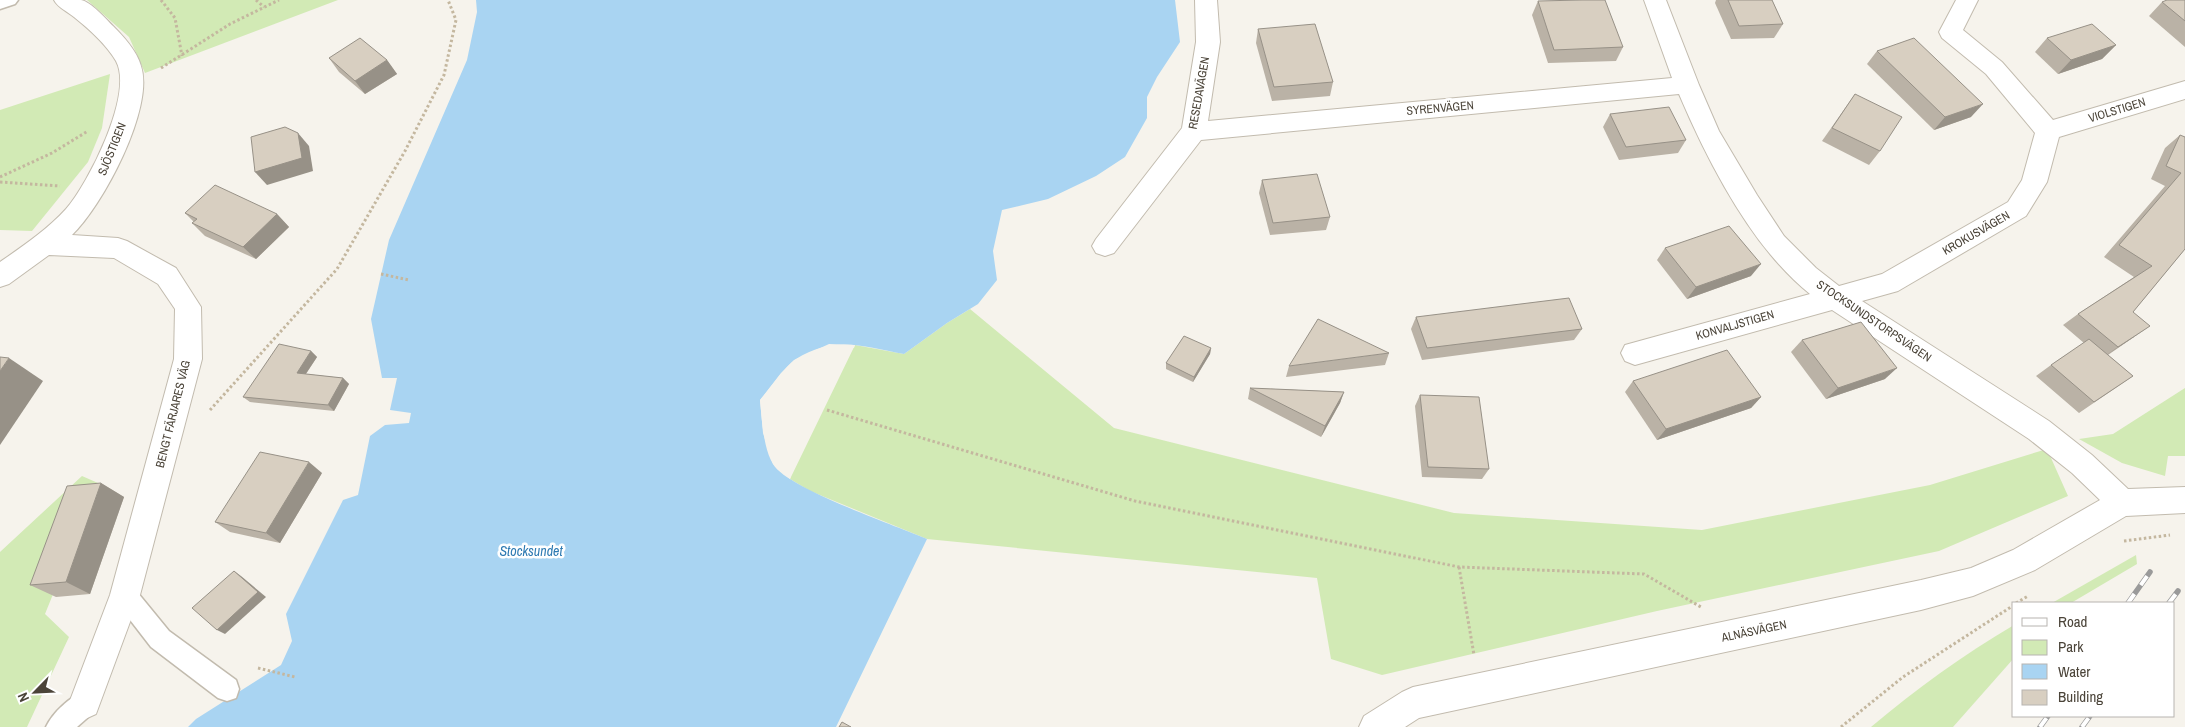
<svg xmlns="http://www.w3.org/2000/svg" width="2185" height="727" font-family="'Archivo Narrow',sans-serif">
	<style>
		.green { fill: #d2eab5 }
		.water { fill: #a9d4f2 }
		.pier { fill: #f6f3ec }
		.lines { fill: none; stroke-linecap: round; stroke-linejoin: round }
		.service-casing { stroke: #c2bbae; stroke-width: 3 }
		.minor-casing { stroke: #c2bbae; stroke-width: 2 }
		.path { stroke: #c4b79f; stroke-width: 3; stroke-dasharray: 2.5 2.5; stroke-linecap: butt }
		.service { fill: #fff; fill-rule: evenodd }
		.minor { fill: #fff; fill-rule: evenodd }
		.rail-casing { stroke: #9a9a9a; stroke-width: 5.5 }
		.rail { stroke: #fff; stroke-width: 4; stroke-dasharray: 11; stroke-linecap: butt }
		.wall { fill: #bab2a6 }
		.shaded-wall { fill: #979187 }
		.building { fill: #d8cfc1; stroke: #979187 }
		.labels { text-anchor: middle; dominant-baseline: central; stroke-width: 5; stroke-linejoin: round; paint-order: stroke }
		.street-label { font-size: 12px; fill: #4b4439; stroke: #fff }
		.water-label { font-size: 14px; font-style: italic; fill: #2e7ab2; stroke: #fff }
	</style>
	<rect width="100%" height="100%" fill="#f6f3ec"/>
	<g class="green">
		<polygon points="87,0 338,0 145,73 129,37"/>
		<polygon points="110,74 102,128 88,162 32,231 0,230 0,110"/>
		<polygon points="970,309 1114,428 1454,513 1702,530 1930,485 2047,449 2068,496 1939,551 1657,611 1382,675 1331,659 1317,578 927,539 810,491 790,479 855,345 904,354 947,323"/>
		<polygon points="2185,388 2185,456 2168,456 2165,476 2122,463 2079,439 2113,434"/>
		<polygon points="82,476 98,483 45,614 69,637 27,727 0,727 0,552"/>
		<polygon points="2136,555 2137,564 2071,603 2052,603"/>
		<path d="M2014,625V658L1953,727H1871C1916,689 1963,655 2014,625Z"/>
	</g>
	<path class="water" d="M476,0H1175L1180,42L1157,77L1147,97V118L1125,157L1096,176L1048,199L1002,210L993,251L997,280L978,304L947,323L904,354C863,346 834,335 796,359C784,367 770,389 760,400C762,419 763,447 773,464C786,488 897,526 927,539L836,727H188L196,719L281,665L292,641L286,614L343,500L358,495L370,436L385,425L409,423L411,413L390,410L397,378H382L371,319L389,240L467,60L477,12Z"/>
	<polygon class="pier" points="829,344 855,345 854,348 830,347 796,362 782,375 763,401 766,432 775,463 791,476 790,479 773,464 763,433 760,400 781,373 794,360"/>
	<g class="lines">
		<defs>
			<g id="service">
				<polygon points="0,0 18,0 15,4 0,9"/>
				<polygon points="125,584 133,587 169,631 236,680 239,689 236,698 227,701 218,698 151,647 117,603 113,595 117,587"/>
				<path d="M85,691L94,694L97,703L94,712L77,727H46C53,712 70,697 85,691Z"/>
			</g>
			<g id="minor">
				<path d="M54,0C62,0 72,0 81,0C91,2 105,18 113,26C124,37 137,51 141,66C155,108 102,207 72,235L118,238L127,241L176,268L201,307L202,359L140,595L96,714L85,719L74,714L69,703L110,595L174,359L175,309L158,284L114,258L49,255L9,284L0,287V262C23,246 47,230 66,209C88,184 134,94 116,61C106,44 89,29 74,17C67,11 58,8 54,0Z"/>
				<path d="M1195,0H1217L1220,42L1208,121L1672,78L1644,0H1666L1699,85L1719,131L1757,195L1784,236L1816,268L1839,286L1882,274L2008,202L2022,180L2035,133L1986,74L1942,38L1939,32L1956,0H1978L1963,30L2002,62L2053,120L2185,81V99L2059,137L2047,182L2026,216L1898,291L1862,301L2049,421L2092,455L2128,489L2185,487V513L2126,516L2035,570L1973,596L1921,610L1419,718L1405,727H1359L1364,716L1402,692L1413,687L1921,580L1971,568L2013,550L2100,500L2072,473L2029,439L1832,310L1635,365L1625,361L1621,353L1625,345L1810,294C1752,248 1708,162 1679,94L1201,140L1114,253L1105,256L1096,253L1092,246L1096,239L1182,128L1196,42Z"/>
			</g>
		</defs>
		<use href="#service" class="service-casing"/>
		<use href="#minor" class="minor-casing"/>
		<g class="path">
			<polyline points="161,0 175,18 182,56"/>
			<polyline points="256,0 264,7"/>
			<polyline points="161,68 230,24 279,0"/>
			<polyline points="0,177 52,153 88,131"/>
			<polyline points="0,182 60,186"/>
			<polyline points="381,274 409,280"/>
			<polyline points="210,410 337,269 405,151 444,75 456,20 448,0"/>
			<polyline points="827,410 1135,501 1459,567 1644,574 1701,607"/>
			<polyline points="2124,541 2170,535"/>
			<polyline points="1459,567 1474,655"/>
			<polyline points="2016,603 2028,596"/>
			<polyline points="258,668 295,677"/>
			<polyline points="1841,727 1903,677 2014,605"/>
		</g>
		<use href="#service" class="service"/>
		<use href="#minor" class="minor"/>
		<defs>
			<g id="rail">
				<polyline points="2128,603 2150,572"/>
				<polyline points="2169,603 2178,591"/>
				<polyline points="2040,727 2048,716"/>
				<polyline points="2082,727 2090,716"/>
			</g>
		</defs>
		<use href="#rail" class="rail-casing"/>
		<use href="#rail" class="rail"/>
	</g>
	<g class="wall">
		<polygon points="1716,0 1772,0 1783,24 1774,38 1731,39 1715,3"/>
		<polygon points="2185,0 2185,47 2149,16 2162,2"/>
		<polygon points="1538,1 1623,47 1616,61 1548,63 1532,15"/>
		<polygon points="1258,29 1333,82 1330,96 1272,101 1256,43"/>
		<polygon points="2047,38 2116,45 2102,59 2058,74 2035,52"/>
		<polygon points="1877,51 1971,117 1934,130 1867,64"/>
		<polygon points="329,58 387,60 397,74 365,94 339,72"/>
		<polygon points="1855,94 1880,151 1869,165 1822,141"/>
		<polygon points="1610,114 1686,140 1678,153 1619,160 1603,127"/>
		<polygon points="2180,135 2185,249 2133,312 2134,337 2108,355 2133,376 2079,413 2036,376 2051,365 2084,343 2063,325 2078,314 2134,277 2104,257 2165,186 2151,179 2165,148"/>
		<polygon points="1262,180 1330,217 1326,230 1270,235 1259,193"/>
		<polygon points="185,213 277,214 289,227 256,259 205,236 192,223 194,222"/>
		<polygon points="1665,248 1751,276 1687,299 1657,260"/>
		<polygon points="1416,317 1582,329 1574,340 1422,360 1411,329"/>
		<polygon points="1802,340 1885,379 1826,399 1791,352"/>
		<polygon points="1211,348 1210,354 1193,382 1166,369 1166,363"/>
		<polygon points="311,351 317,357 306,374 343,378 349,384 334,411 250,402 243,397"/>
		<polygon points="1389,353 1385,365 1286,377 1289,366"/>
		<polygon points="1633,381 1761,397 1751,408 1657,440 1625,392"/>
		<polygon points="1250,388 1344,392 1340,403 1321,437 1248,399"/>
		<polygon points="1420,395 1489,469 1482,479 1422,477 1415,406"/>
		<polygon points="322,473 280,543 230,532 215,522"/>
		<polygon points="101,483 124,497 90,594 56,597 30,585"/>
	</g>
	<g class="shaded-wall">
		<polygon points="2116,45 2102,59 2058,74 2071,60"/>
		<polygon points="387,60 397,74 365,94 355,81"/>
		<polygon points="1983,104 1971,117 1934,130 1945,117"/>
		<polygon points="298,133 309,146 313,171 267,185 255,172"/>
		<polygon points="277,214 289,227 256,259 243,247"/>
		<polygon points="1761,264 1751,276 1687,299 1696,287"/>
		<polygon points="2150,326 2134,337 2102,358 2118,347"/>
		<polygon points="1211,348 1210,354 1193,382 1194,377"/>
		<polygon points="311,351 317,357 303,378 297,373"/>
		<polygon points="9,358 43,381 0,445 0,371"/>
		<polygon points="1897,368 1885,379 1826,399 1838,388"/>
		<polygon points="343,378 349,384 334,411 328,405"/>
		<polygon points="1344,392 1340,403 1321,437 1325,426"/>
		<polygon points="1761,397 1751,408 1657,440 1666,429"/>
		<polygon points="309,462 322,473 280,543 266,533"/>
		<polygon points="101,483 124,497 90,594 66,582"/>
		<polygon points="234,571 241,576 266,597 225,634 217,630"/>
	</g>
	<g class="building">
		<polygon points="1582,0 1605,0 1623,47 1554,50 1538,1"/>
		<polygon points="1728,0 1772,0 1783,24 1739,26"/>
		<polygon points="2167,0 2185,0 2185,21 2162,2"/>
		<polygon points="1315,24 1333,82 1274,87 1258,29"/>
		<polygon points="2092,24 2116,45 2071,60 2047,38"/>
		<polygon points="360,38 387,60 355,81 329,58"/>
		<polygon points="1914,38 1983,104 1945,117 1877,51"/>
		<polygon points="1855,94 1902,117 1880,151 1832,128"/>
		<polygon points="1669,107 1686,140 1626,147 1610,114"/>
		<polygon points="285,127 298,133 302,158 255,172 251,137"/>
		<polygon points="2180,135 2185,137 2185,249 2133,312 2150,326 2118,347 2078,314 2152,266 2119,245 2181,173 2166,166"/>
		<polygon points="1317,174 1330,217 1273,223 1262,180"/>
		<polygon points="215,185 277,214 243,247 192,223 197,219 185,213"/>
		<polygon points="1729,226 1761,264 1696,287 1665,248"/>
		<polygon points="1569,298 1582,329 1427,348 1416,317"/>
		<polygon points="1318,319 1389,353 1289,366"/>
		<polygon points="1861,322 1897,368 1838,388 1802,340"/>
		<polygon points="1184,336 1211,348 1194,377 1166,363"/>
		<polygon points="2089,339 2133,376 2094,402 2051,365"/>
		<polygon points="279,344 311,351 297,373 343,378 328,405 243,397"/>
		<polygon points="1727,350 1761,397 1666,429 1633,381"/>
		<polygon points="0,357 9,358 0,371"/>
		<polygon points="1250,388 1344,392 1325,426"/>
		<polygon points="1420,395 1479,397 1489,469 1428,467"/>
		<polygon points="260,452 309,462 266,533 215,522"/>
		<polygon points="101,483 66,582 30,585 67,486"/>
		<polygon points="234,571 258,592 217,630 192,608"/>
		<polygon points="842,722 851,727 839,727"/>
	</g>
	<g class="labels">
		<g class="street-label">
			<text transform="translate(1199 93) rotate(-80)">RESEDAVÄGEN</text>
			<text transform="translate(1440 108) rotate(-5)">SYRENVÄGEN</text>
			<text transform="translate(2117 110) rotate(-17)">VIOLSTIGEN</text>
			<text transform="translate(112 149) rotate(-68)">SJÖSTIGEN</text>
			<text transform="translate(1976 233) rotate(-30)">KROKUSVÄGEN</text>
			<text transform="translate(1874 321) rotate(34)">STOCKSUNDSTORPSVÄGEN</text>
			<text transform="translate(1735 325) rotate(-16)">KONVALJSTIGEN</text>
			<text transform="translate(173 414) rotate(-76)">BENGT FÄRJARES VÄG</text>
			<text transform="translate(1754 631) rotate(-12)">ALNÄSVÄGEN</text>
		</g>
		<g class="water-label">
			<text x="531" y="551">Stocksundet</text>
		</g>
	</g>
	<rect x="2012" y="602" width="162" height="115" fill="#ffffff" stroke="#b7b4b0"/>
	<rect x="2022" y="618" width="25" height="8" fill="#ffffff" stroke="#b7b4b0"/>
	<text x="2058" y="627" font-size="15" fill="#4b4439">Road</text>
	<rect x="2022" y="640" width="25" height="15" fill="#d2eab5" stroke="#b7b4b0"/>
	<text x="2058" y="652" font-size="15" fill="#4b4439">Park</text>
	<rect x="2022" y="664" width="25" height="15" fill="#a9d4f2" stroke="#b7b4b0"/>
	<text x="2058" y="677" font-size="15" fill="#4b4439">Water</text>
	<rect x="2022" y="690" width="25" height="15" fill="#d8cfc1" stroke="#b7b4b0"/>
	<text x="2058" y="702" font-size="15" fill="#4b4439">Building</text>
	<g transform="translate(35 692) rotate(246)" stroke="#ffffff" stroke-width="4" paint-order="stroke">
	<path d="M0-4L9 19L0 12L-9 19Z" fill="#4b4439"/>
	<text y="-8" font-size="14" font-weight="bold" text-anchor="middle" fill="#4b4439">N</text>
	</g>
</svg>
